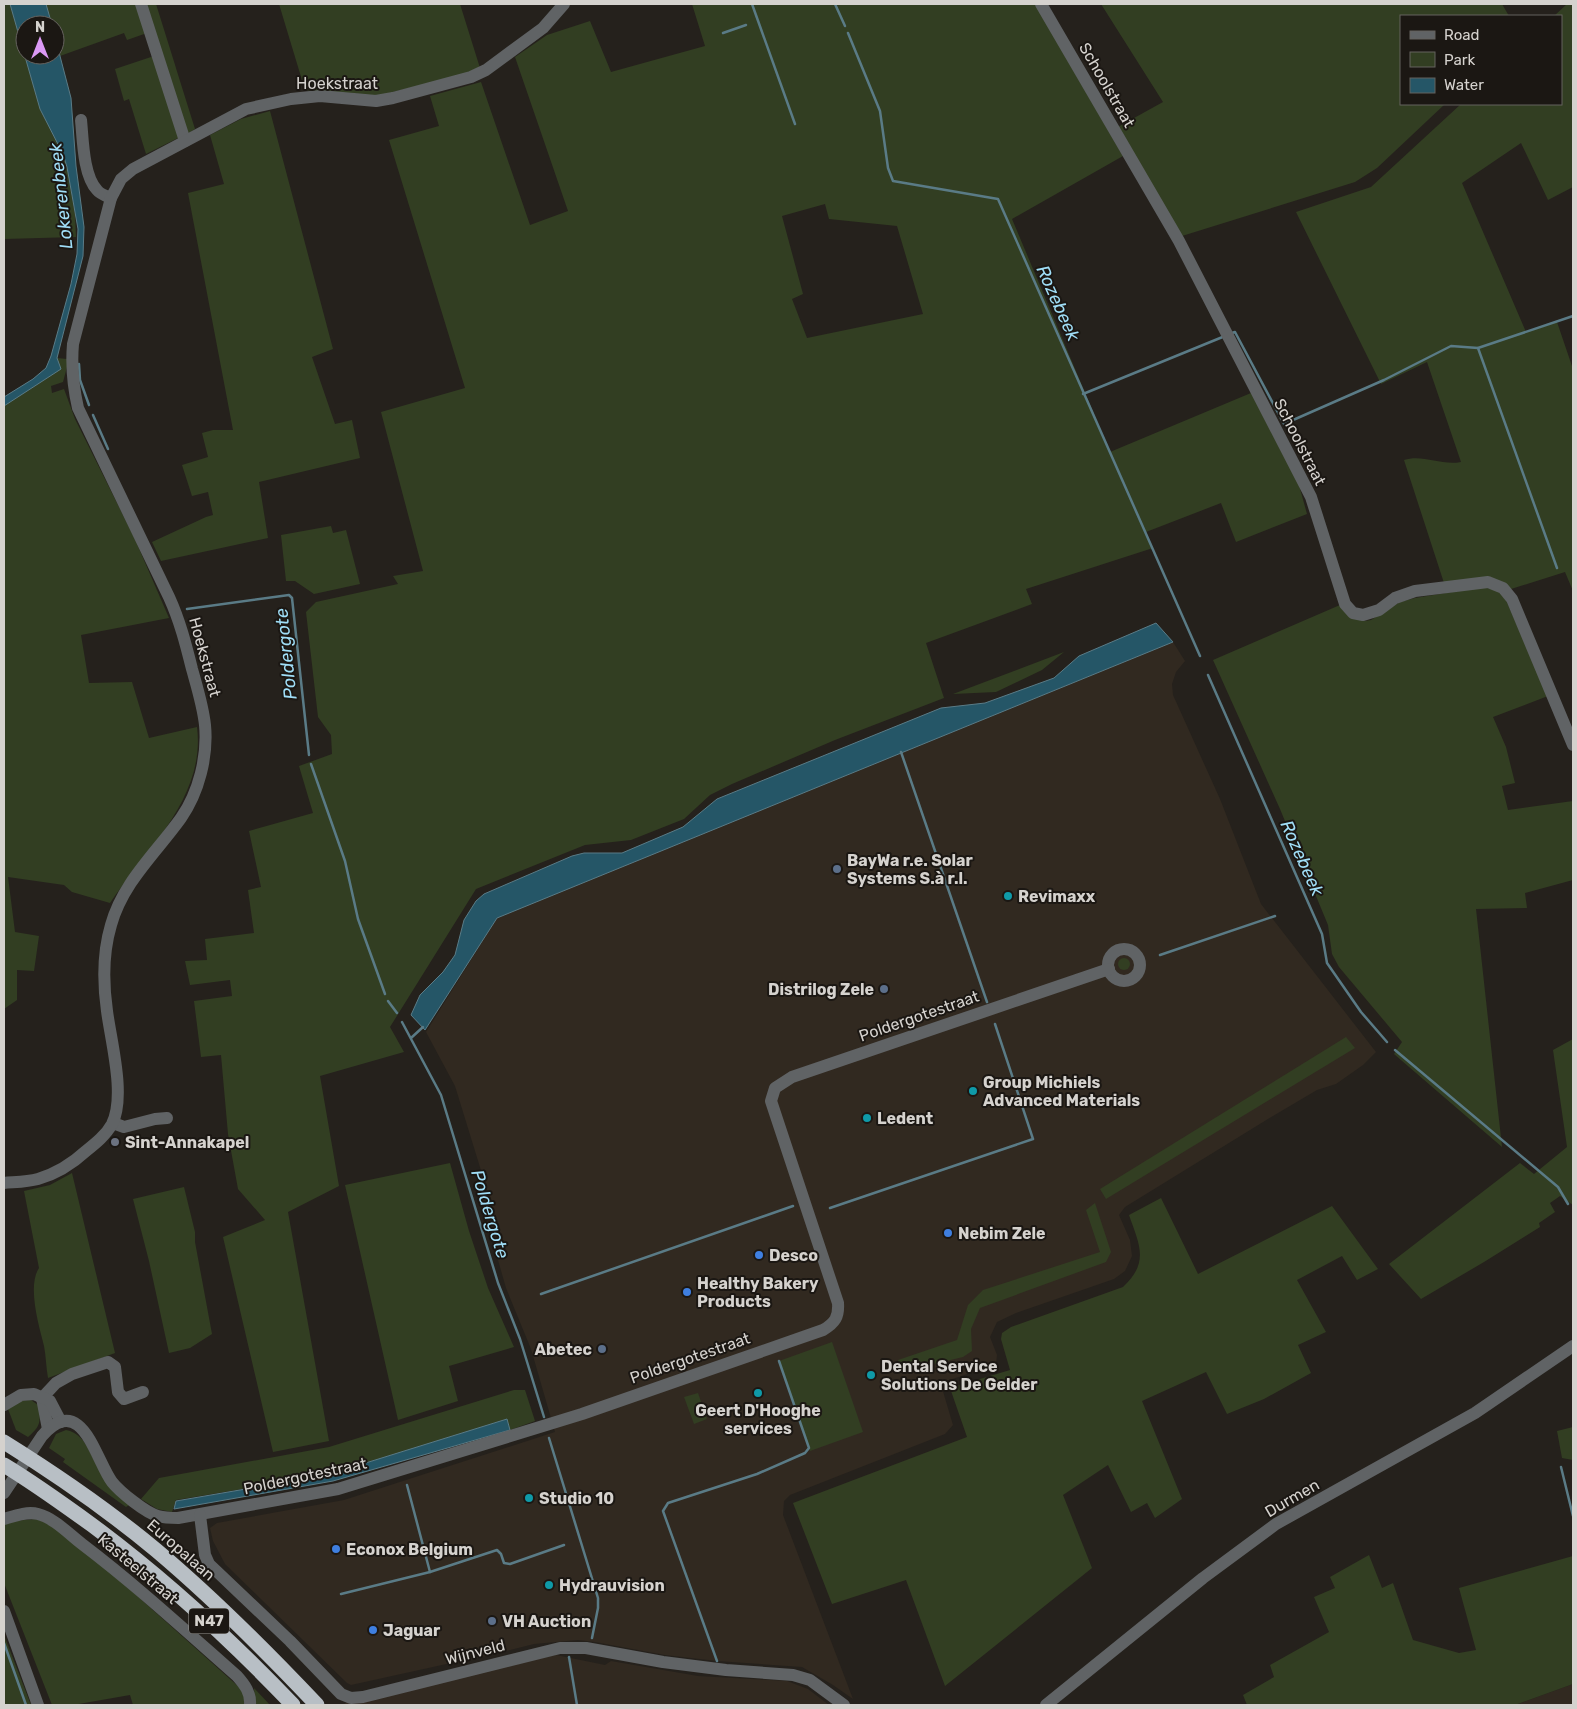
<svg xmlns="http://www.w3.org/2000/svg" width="1577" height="1709" font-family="Rubik,sans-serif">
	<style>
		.built { fill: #312920 }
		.green { fill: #323e22; fill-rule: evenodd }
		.water { fill: #255667; stroke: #5a7b86 }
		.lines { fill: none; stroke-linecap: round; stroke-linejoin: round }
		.stream { stroke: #5a7b86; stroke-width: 2.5 }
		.minor { stroke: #606365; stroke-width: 12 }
		.highway { stroke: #b8bfc5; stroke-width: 15 }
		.service-dot { fill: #5c6f8a; stroke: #1b1713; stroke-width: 2 }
		.culture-dot { fill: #0f9aa8; stroke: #1b1713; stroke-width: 2 }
		.worship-dot { fill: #6b7280; stroke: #1b1713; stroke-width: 2 }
		.shop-dot { fill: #3f7fe0; stroke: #1b1713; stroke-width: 2 }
		.labels { text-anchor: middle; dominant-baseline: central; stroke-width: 4; stroke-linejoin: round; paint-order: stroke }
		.shield { fill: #1b1713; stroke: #9d9a96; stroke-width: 1 }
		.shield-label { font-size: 15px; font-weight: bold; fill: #d5d2ce }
		.street-label { font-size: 16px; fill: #d5d2ce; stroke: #1b1713 }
		.poi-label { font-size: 16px; font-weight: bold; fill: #d5d2ce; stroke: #1b1713; text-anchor: start }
		.water-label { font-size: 18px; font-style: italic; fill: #a0def7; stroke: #1b1713 }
	</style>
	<rect width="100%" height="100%" fill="#25211c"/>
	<g class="built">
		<polygon points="1173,642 1185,661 1176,672 1172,684 1173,695 1220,799 1261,904 1376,1052 1363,1065 1336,1084 1317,1090 1273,1116 1125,1207 1119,1215 1130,1240 1132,1256 1125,1271 1114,1279 1016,1313 997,1322 990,1337 997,1355 996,1364 947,1381 942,1388 953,1425 945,1434 790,1495 784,1501 783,1515 853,1699 833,1685 802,1667 717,1661 665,1655 595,1642 578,1640 534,1644 454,1664 451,1663 351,1685 347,1683 225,1564 213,1541 210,1528 217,1523 344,1500 555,1432 531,1349 506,1288 482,1204 483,1177 455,1086 426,1032 497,918"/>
		<polygon points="556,1655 605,1665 611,1661 698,1676 787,1681 808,1689 829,1705 343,1705 348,1701"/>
		<polygon points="1573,1684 1573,1705 1515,1705"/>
	</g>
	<g class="green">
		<polygon points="4,4 10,4 40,109 63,154 67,167 75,214 76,237 4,239"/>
		<polygon points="46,4 137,4 147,33 127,40 124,33 60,56 55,37 55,25 52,25"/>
		<polygon points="145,4 156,4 195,129 186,135"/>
		<polygon points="279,4 460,4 480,68 462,75 377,96 305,90"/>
		<path d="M692,4H1035L1123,156L1012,219L1110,452L1251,393L1299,485L1307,514L1236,542L1221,503L1146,532L1153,548L1026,589L1032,604L926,643L944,698L835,740L732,784L710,795L684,819L631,840L585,845L476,889L390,1027L404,1052L320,1076L339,1186L288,1212L329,1441L273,1452L223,1237L265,1220L238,1189L228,1134L221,1055L201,1057L194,1001L232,996L230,980L190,985L185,961L207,960L205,939L254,933L248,890L261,887L249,831L313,813L299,766L332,754L331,735L318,717L306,612L316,602L398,584L393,576L423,571L381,412L465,388L389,140L439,126L430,96L481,82L530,225L568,211L515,57L547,35L590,21L611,72L705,46ZM825,204L829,219L897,226L923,314L807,338L792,299L803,294L782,216Z"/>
		<polygon points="1101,4 1502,4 1509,16 1401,16 1401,104 1445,104 1377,168 1355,182 1182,236 1116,128 1163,102"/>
		<path d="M1567,4H1573V187L1548,200L1521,143L1462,183L1526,332L1557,322L1573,369V591L1565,572L1511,589L1444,583L1404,460C1423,454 1441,466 1461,462L1427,362L1381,384L1296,212L1371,187L1461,104H1561V16H1554Z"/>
		<polygon points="154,56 180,137 146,154 129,99 124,101 115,69"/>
		<polygon points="270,111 333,349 312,357 335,424 352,420 360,458 259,482 268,538 161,561 152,542 206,517 213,515 208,492 192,496 182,465 208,457 202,433 213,430 233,430 188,193 224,184 210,135 241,119"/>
		<path d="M57,358L67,359V367L63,382L51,386L52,393L64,389L75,419L134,537L169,618L81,635L89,683L132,682L149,738L197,727C206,797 146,850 110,903L72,892L64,885L8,877L15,932L39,936L34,971L17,970V1000L4,1009V406L17,396Z"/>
		<polygon points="331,526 333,533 346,530 360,584 314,594 295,581 286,581 281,535"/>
		<polygon points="1483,587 1498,591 1506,600 1548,696 1493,717 1506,747 1515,783 1502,786 1508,810 1573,801 1573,880 1525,893 1527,908 1476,909 1502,1147 1394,1054 1402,1042 1339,967 1332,954 1328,925 1280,809 1213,660 1340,605 1365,621 1371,620 1400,602 1415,598"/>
		<polygon points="1064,652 1042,670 996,692 953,694"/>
		<circle cx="1124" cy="964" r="6"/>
		<polygon points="1346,1037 1355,1048 1106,1199 1100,1189"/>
		<polygon points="1573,1039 1573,1205 1560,1196 1550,1203 1555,1212 1539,1223 1540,1227 1484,1262 1421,1299 1389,1264 1520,1163 1534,1174 1567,1147 1553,1050"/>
		<polygon points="450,1163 469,1231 488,1288 514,1347 449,1366 458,1401 398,1420 345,1185"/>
		<path d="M72,1173L115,1353L48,1378C46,1367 46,1356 44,1346C39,1326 27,1286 39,1268L24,1191L50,1185Z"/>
		<polygon points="184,1187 195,1232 195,1242 212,1334 190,1348 169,1353 149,1261 133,1199"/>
		<path d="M1161,1198L1198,1274L1332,1206L1378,1269L1357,1280L1342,1256L1297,1280L1326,1332L1298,1345L1311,1373L1264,1399L1227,1414L1206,1372L1142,1401L1182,1499L1155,1518L1147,1503L1131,1512L1108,1465L1063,1495L1092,1568L945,1686L906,1580L832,1604L793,1503L967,1437L950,1388L1010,1370L1001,1339L1002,1333L1011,1327L1123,1287C1150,1262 1139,1244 1129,1215Z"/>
		<polygon points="1095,1203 1111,1252 1106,1262 980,1308 971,1329 972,1351 963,1357 901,1372 898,1360 957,1340 968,1305 983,1290 1100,1252 1086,1210"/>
		<polygon points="832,1342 863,1432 810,1451 779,1361"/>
		<polygon points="514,1390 525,1390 535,1421 510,1430 507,1419 327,1475 176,1500 172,1512 157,1509 141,1499 159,1478 329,1447"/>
		<polygon points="698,1393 707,1419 694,1424 684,1397"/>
		<path d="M31,1400L38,1405C41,1421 41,1426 28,1437L16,1430L8,1409L21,1401Z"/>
		<polygon points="1573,1427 1573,1460 1562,1458 1557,1431"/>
		<path d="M66,1430C89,1434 92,1464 105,1479C112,1488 122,1495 131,1504L126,1507L63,1462L65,1459L49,1448L56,1434Z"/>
		<polygon points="37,1519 51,1525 97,1560 240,1688 244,1694 245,1705 133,1705 130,1695 73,1705 52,1705 4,1583 4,1524 11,1521"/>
		<polygon points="1369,1555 1382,1588 1393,1583 1413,1640 1459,1653 1476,1650 1459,1588 1573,1556 1573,1684 1515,1705 1247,1705 1243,1695 1274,1677 1270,1665 1329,1632 1314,1597 1335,1588 1330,1577"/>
		<polygon points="4,1635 31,1705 4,1705"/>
		<polygon points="254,1688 270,1705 257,1705 255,1702"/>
	</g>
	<g class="water">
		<polygon points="10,4 46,4 52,25 25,25 25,55 55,55 55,37 71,98 76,166 84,227 83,256 57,358 61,369 4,406 4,397 33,379 46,368 51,356 71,284 77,254 78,229 67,167 63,154 40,109"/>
		<polygon points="1156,623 1173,642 497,918 425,1030 411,1015 420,995 443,972 455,955 464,920 476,901 484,894 572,856 584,853 622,853 683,827 717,799 941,708 985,703 1054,678 1079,656"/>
		<polygon points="507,1419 510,1430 333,1481 174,1509 176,1501 327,1475"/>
	</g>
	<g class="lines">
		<g class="stream">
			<polyline points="752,4 795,124"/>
			<polyline points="835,4 845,26"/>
			<polyline points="723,33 746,25"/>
			<polyline points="848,33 880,111 888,168 893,181 998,199 1200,656"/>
			<polyline points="1232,333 1235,332 1284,424 1384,380 1451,346 1478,348 1573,316"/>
			<polyline points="1478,348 1557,568"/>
			<polyline points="79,364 80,380 89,405"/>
			<polyline points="1083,394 1225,336"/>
			<polyline points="93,415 108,449"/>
			<polyline points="187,609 289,595 292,598 309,755"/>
			<polyline points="1208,675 1322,934 1327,963 1361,1012 1387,1042"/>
			<polyline points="901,752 987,1002"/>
			<polyline points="311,764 345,861 358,919 385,994"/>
			<polyline points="1160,955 1275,916"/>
			<polyline points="388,1001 397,1013"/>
			<polyline points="402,1022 441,1095 498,1283 520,1339 544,1417"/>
			<polyline points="411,1038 423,1027"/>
			<polyline points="1395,1050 1558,1187 1568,1204"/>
			<polyline points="830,1208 1033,1139 995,1024"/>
			<polyline points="541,1294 793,1206"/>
			<polyline points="549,1438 598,1598 598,1608 592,1638"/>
			<polyline points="1561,1467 1573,1516"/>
			<polyline points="407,1485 430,1572"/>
			<polyline points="341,1594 430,1572 497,1550 501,1554 504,1563 510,1564 564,1545"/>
			<polyline points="4,1643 26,1705"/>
			<polyline points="569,1657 577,1705"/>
			<polyline points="717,1661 663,1511 668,1503 757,1474 805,1453 809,1448 779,1361"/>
		</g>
		<g class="minor">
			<polyline points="141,4 185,141"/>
			<polyline points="1041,4 1179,241 1311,497 1345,604 1353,613 1363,615 1379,610 1395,598 1415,591 1488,582 1503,588 1512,599 1573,745"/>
			<path d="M81,120C83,139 83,175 97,190C100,194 106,196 111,198"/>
			<circle cx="1124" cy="965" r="16"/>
			<polyline points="113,1123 124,1127 155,1119 167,1118"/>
			<path d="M4,1183C15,1182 27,1182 38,1179C55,1174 73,1163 86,1151C96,1143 106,1135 112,1124C126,1096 111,1042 107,1011C103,983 103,952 111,925C123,882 156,853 181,818C199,792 208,756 205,725C203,706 197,687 192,669C186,645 180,621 169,597L78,408C73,386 71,367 73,344L111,198L121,179L133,169L246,109L291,99L320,96L376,101L393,98L471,77L486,70L543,28L564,4"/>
			<polyline points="42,1398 56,1383 72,1374 108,1362 115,1367 118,1392 124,1399 143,1392"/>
			<polyline points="42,1398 48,1429"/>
			<polyline points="4,1405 21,1395 34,1394 50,1401 61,1422"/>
			<path d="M4,1493L42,1436C82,1391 95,1459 112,1482C120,1492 146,1513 158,1516C165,1518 171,1518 178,1518L338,1489L582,1414L823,1330C835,1323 839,1317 838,1303L771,1101L775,1088L792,1077L1109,969"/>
			<polyline points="200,1515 205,1555 209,1564 290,1641 341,1694 351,1698 363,1697 560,1648 586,1648 663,1662 726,1670 793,1675 810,1680 844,1705"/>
			<path d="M4,1519C14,1516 27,1511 38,1514C54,1518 69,1534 82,1544C136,1585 186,1631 237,1676C245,1685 251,1693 250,1705"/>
			<polyline points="4,1611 38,1705"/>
			<polyline points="1046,1705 1203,1578 1276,1524 1475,1413 1573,1346"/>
		</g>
		<g class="highway">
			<path d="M4,1442C57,1475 108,1510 156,1550C213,1598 266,1651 317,1705"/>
			<path d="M4,1465C34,1483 63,1504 92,1525C166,1580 229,1638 293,1705"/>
		</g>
	</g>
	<g class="service-dot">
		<circle cx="837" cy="869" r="5"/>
		<circle cx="884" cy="989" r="5"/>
		<circle cx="602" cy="1349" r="5"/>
		<circle cx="492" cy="1621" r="5"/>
	</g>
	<g class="culture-dot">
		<circle cx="1008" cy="896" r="5"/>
		<circle cx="973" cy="1091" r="5"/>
		<circle cx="867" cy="1118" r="5"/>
		<circle cx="871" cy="1375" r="5"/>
		<circle cx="758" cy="1393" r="5"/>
		<circle cx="529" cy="1498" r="5"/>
		<circle cx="549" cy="1585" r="5"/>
	</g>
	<circle class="worship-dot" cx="115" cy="1142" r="5"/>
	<g class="shop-dot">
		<circle cx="948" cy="1233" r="5"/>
		<circle cx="759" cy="1255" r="5"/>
		<circle cx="687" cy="1292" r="5"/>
		<circle cx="336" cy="1549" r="5"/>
		<circle cx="373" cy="1630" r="5"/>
	</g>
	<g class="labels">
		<rect class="shield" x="189" y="1608.5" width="40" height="25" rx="4"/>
		<g class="shield-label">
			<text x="209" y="1621">N47</text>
		</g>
		<g class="street-label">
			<text x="337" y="83">Hoekstraat</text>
			<text transform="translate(1107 85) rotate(60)">Schoolstraat</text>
			<text transform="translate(1300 442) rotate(63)">Schoolstraat</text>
			<text transform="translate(205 657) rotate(75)">Hoekstraat</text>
			<text transform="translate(919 1016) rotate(-19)">Poldergotestraat</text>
			<text transform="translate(690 1358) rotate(-19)">Poldergotestraat</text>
			<text transform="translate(305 1476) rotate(-12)">Poldergotestraat</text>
			<text transform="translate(1292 1498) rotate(-30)">Durmen</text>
			<text transform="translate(181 1550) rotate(41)">Europalaan</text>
			<text transform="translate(138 1569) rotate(40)">Kasteelstraat</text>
			<text transform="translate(475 1652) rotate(-14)">Wijnveld</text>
		</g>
		<g class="poi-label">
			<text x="847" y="860">BayWa r.e. Solar<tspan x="847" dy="18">Systems S.à r.l.</tspan></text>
			<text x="1018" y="896">Revimaxx</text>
			<text x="874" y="989" text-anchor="end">Distrilog Zele</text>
			<text x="983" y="1082">Group Michiels<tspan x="983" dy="18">Advanced Materials</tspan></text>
			<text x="877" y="1118">Ledent</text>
			<text x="125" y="1142">Sint-Annakapel</text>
			<text x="958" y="1233">Nebim Zele</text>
			<text x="769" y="1255">Desco</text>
			<text x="697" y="1283">Healthy Bakery<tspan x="697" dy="18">Products</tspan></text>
			<text x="592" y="1349" text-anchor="end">Abetec</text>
			<text x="881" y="1366">Dental Service<tspan x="881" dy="18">Solutions De Gelder</tspan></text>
			<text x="758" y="1410" text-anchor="middle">Geert D'Hooghe<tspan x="758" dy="18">services</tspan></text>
			<text x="539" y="1498">Studio 10</text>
			<text x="346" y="1549">Econox Belgium</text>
			<text x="559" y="1585">Hydrauvision</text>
			<text x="502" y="1621">VH Auction</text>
			<text x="383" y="1630">Jaguar</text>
		</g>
		<g class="water-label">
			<text transform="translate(61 196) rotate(-96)">Lokerenbeek</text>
			<text transform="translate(1058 303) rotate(66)">Rozebeek</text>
			<text transform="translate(286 654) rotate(-96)">Poldergote</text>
			<text transform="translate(1302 858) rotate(66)">Rozebeek</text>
			<text transform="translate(490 1214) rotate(73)">Poldergote</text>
		</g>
	</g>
	<rect width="1577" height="1709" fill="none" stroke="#d5d2ce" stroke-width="10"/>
	<rect x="1400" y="15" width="162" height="90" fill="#1b1713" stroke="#65625e"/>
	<rect x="1410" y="31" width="25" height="8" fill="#606365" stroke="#65625e"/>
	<text x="1444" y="40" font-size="15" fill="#d5d2ce">Road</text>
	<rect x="1410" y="52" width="25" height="15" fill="#323e22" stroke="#65625e"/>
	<text x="1444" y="65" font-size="15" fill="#d5d2ce">Park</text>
	<rect x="1410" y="78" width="25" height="15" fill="#255667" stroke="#65625e"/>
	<text x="1444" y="90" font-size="15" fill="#d5d2ce">Water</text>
	<g transform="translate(40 40)"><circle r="24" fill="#1b1713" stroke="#65625e"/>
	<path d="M0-4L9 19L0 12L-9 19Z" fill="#db99f5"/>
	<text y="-8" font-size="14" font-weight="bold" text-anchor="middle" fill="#d5d2ce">N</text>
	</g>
</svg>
